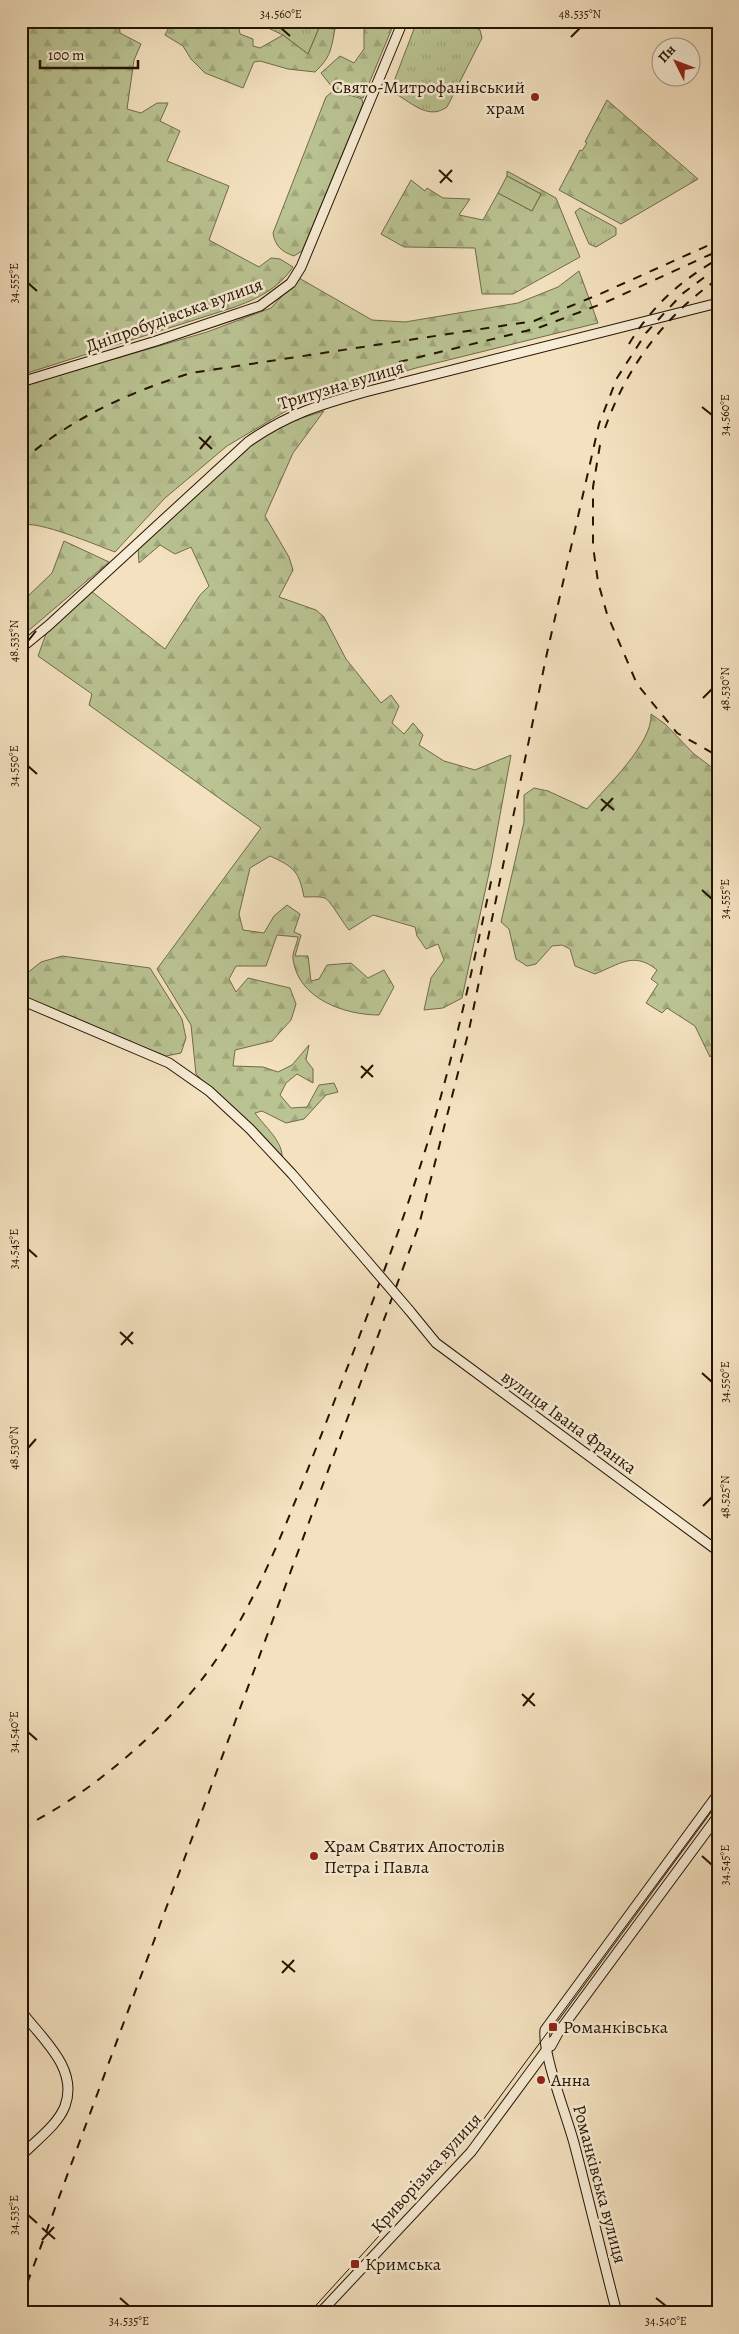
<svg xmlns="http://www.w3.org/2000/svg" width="739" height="2334" font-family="Alegreya,serif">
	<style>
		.grass { fill: url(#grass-tufts); stroke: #706b49 }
		.forest { fill: url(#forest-firs); stroke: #706b49 }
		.garden { fill: #bac392; stroke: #706b49 }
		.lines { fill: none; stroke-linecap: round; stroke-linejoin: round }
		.secondary-casing { stroke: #261300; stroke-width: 11 }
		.secondary { stroke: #f7ecd5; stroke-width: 9 }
		.tram { stroke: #261300; stroke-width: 1 }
		.rail { stroke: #261300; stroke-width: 2; stroke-dasharray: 9 9; stroke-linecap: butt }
		.secondary-bridge-casing { stroke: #261300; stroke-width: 11; stroke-linecap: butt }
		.secondary-bridge { stroke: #f7ecd5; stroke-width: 9 }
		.ticks { fill: none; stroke: #261300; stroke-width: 2 }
		.poi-dot { fill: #8f2418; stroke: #f7ecd5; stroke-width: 2 }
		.labels { text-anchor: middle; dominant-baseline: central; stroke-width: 5; stroke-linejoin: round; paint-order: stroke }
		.poi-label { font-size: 18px; fill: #261300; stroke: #f7ecd5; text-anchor: start }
		.street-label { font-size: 18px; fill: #261300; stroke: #f7ecd5 }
		.neatline { fill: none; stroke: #261300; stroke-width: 2 }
		.ticks-label { font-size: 12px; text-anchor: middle; fill: #261300 }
	</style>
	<defs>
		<pattern id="grass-tufts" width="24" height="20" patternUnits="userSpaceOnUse" patternTransform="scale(1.25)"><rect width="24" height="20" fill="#bac392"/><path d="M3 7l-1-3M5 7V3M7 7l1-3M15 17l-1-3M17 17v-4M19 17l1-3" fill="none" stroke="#a0a77c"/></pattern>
		<pattern id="forest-firs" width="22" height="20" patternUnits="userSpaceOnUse" patternTransform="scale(1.25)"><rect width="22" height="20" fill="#bac392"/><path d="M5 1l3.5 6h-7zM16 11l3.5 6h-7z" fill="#a0a77c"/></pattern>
	</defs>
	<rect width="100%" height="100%" fill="#f3e1bf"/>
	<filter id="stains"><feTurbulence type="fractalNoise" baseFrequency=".004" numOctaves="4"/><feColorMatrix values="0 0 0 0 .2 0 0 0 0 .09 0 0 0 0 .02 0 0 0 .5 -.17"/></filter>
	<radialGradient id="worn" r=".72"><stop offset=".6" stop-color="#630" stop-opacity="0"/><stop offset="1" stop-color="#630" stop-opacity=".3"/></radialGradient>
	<g class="grass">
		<polygon points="253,21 322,21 308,54 283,35"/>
		<path d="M417,21H462L480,30L482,38L447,107C429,120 413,104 396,94L393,84Z"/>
		<polygon points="580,208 613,226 616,228 616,235 596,247 589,244 575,212"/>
	</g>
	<g class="forest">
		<path d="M21,21H119L120,33L141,44L134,60L127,109L141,113L157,103H168L160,121L180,131L167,161L229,186L209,240L259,267L271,258L280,259L293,267C278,289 257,299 232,308L21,375Z"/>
		<path d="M172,21H230V23L239,28L240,34L253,39V46L260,48L283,35L308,54L319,28L335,29C331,49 331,57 315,72L288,69L260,61L254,62L243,88L205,73L191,59L183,46L165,35Z"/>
		<polygon points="369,21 395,21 363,98 332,87 321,73 340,56 354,63 364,49 364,30"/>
		<path d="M334,90L362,99L363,104L302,251L294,256C282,252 275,246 273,233L326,97Z"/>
		<polygon points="607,100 698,179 621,224 559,190 580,150 582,151 587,143 585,142"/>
		<polygon points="507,171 556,198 580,257 513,294 482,294 475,248 404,247 381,234 411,180 425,191 427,188 443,198 470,199 459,215 483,220 498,193 532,211 541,194 507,176"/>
		<path d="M579,271L598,323L416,368L301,402L227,446L165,498L115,552C96,545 38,520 21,525V386L207,332L271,308L299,278L372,320L405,322L518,303L558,287Z"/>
		<path d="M324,411L293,453L265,516L289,557L293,570L279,597L316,610L324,617L346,659L381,703L391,695L399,706L392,723L404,734L413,723L423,735L419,745L444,761L475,770L511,755L491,864L462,998L443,1008L424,1010L431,978L444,960L438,944L426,949L417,936L415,927L373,915L349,930C343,923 330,900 325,898C319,896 310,897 304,897C299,871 294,867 270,856L250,868L239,914L243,930L264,933L274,916L287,905L300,914L294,932L301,935L295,956H308L311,981L319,979L327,965L351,963L368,978L384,970L394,987L379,1015C345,1015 298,999 293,959C292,953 297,944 298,937L277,935L266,966H236L229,979L236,992L248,978L290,988L296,1004L291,1020L272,1041L235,1050L233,1066L263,1067L278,1072L292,1065L309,1045L306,1060L313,1069V1083L297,1074L286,1083L280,1095L291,1108L307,1107L319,1085L334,1083L338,1092L326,1095L304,1119L286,1123L262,1111L255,1113C264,1126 284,1142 282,1159L196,1074L191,1025L157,969L261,828L89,705L92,694L38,656L46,634L91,591L165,649L200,595L209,586L191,547L175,554L160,545L139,563L138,546L250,445L279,425Z"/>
		<polygon points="64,541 109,562 21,637 21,600 25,599 52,573"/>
		<path d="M651,714L665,724L694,754L718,772V1045L710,1057L695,1026L667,1008L662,1013L646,1003L658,984L651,979L657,970C634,951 620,964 595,974L575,966L570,949L562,945L552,946L536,964L527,966L516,959L509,929L501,922L524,822V795L534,788L548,791L587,809C606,787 653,743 651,714Z"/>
		<polygon points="62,956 150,968 182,1019 186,1038 181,1053 166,1056 21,997 21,978 41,962"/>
	</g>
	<polygon class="garden" points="507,176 541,194 532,211 498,193"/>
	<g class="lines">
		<defs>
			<g id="secondary">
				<polyline points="21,382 156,341 260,306 291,283 301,267 403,21"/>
				<path d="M21,648L49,625L248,442C288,414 319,405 365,392L718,303"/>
				<polyline points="21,1000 169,1063 209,1091 250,1129 292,1174 367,1261"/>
				<polyline points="409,1310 436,1343 718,1551"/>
				<path d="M21,2011C41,2038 79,2068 65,2106C58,2125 35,2141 21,2156"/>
				<polyline points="551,2046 558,2033 718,1816"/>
				<polyline points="320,2313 471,2152 553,2041"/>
				<path d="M617,2313C602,2256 589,2200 574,2143C567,2117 542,2053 545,2030L718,1794"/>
			</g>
		</defs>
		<use href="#secondary" class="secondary-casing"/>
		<use href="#secondary" class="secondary"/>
		<polyline class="tram" points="309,2313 477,2128 718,1801"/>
		<g class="rail">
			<path d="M629,344C652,306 680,281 718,259"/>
			<polyline points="399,362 538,328 604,303 718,251"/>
			<path d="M605,428C627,367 664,316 718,279"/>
			<polyline points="600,445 593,487 593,546 598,582 607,614 637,684 677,733 718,756"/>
			<path d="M21,462C69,419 130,392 191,373L534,321L600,294L718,241"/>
			<path d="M21,1828C88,1796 165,1730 209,1670C261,1597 291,1511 324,1428C357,1342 391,1257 419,1170C450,1074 471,976 492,877"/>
			<polyline points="21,2300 419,1225 469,1030 547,653 599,424 617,378 646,333 682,294 718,267"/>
		</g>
		<defs>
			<polyline id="secondary-bridge" points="367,1261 409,1310"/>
		</defs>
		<use href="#secondary-bridge" class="secondary-bridge-casing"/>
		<use href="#secondary-bridge" class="secondary-bridge"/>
	</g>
	<path class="ticks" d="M281,28L290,36M571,37L580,28M439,170L452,182M440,183L452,170M28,283L37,291M702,407L712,415M199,437L212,449M200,449L211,436M28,641L36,631M703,698L712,689M28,766L37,774M601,799L614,810M601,811L613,798M702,890L712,899M361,1066L373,1077M361,1078L373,1065M28,1249L37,1257M120,1332L133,1344M121,1345L133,1332M702,1373L712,1382M28,1448L36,1439M703,1506L712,1497M522,1694L535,1706M523,1706L534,1693M28,1732L37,1740M702,1856L712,1865M282,1961L295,1972M282,1973L294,1960M28,2215L37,2223M42,2228L55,2239M42,2240L54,2227M120,2298L129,2306M656,2298L666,2306"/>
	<g class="poi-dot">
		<circle cx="535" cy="97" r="5"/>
		<circle cx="314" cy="1856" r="5"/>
		<rect x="548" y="2022" width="10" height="10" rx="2.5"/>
		<circle cx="541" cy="2080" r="5"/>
		<rect x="350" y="2259" width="10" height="10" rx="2.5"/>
	</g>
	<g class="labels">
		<g class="poi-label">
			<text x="525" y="87" text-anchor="end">Свято-Митрофанівський<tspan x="525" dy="21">храм</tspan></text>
			<text x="324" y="1846">Храм Святих Апостолів<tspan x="324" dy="21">Петра і Павла</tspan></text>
			<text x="563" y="2027">Романківська</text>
			<text x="551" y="2080">Анна</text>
			<text x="365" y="2264">Кримська</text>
		</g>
		<g class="street-label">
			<text transform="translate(174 315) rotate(-20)">Дніпробудівська вулиця</text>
			<text transform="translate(341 385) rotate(-17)">Тритузна вулиця</text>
			<text transform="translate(569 1422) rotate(36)">вулиця Івана Франка</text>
			<text transform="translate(426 2173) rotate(-48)">Криворізька вулиця</text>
			<text transform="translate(600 2184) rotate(75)">Романківська вулиця</text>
		</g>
	</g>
	<rect width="739" height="2334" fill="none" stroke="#f3e1bf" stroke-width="55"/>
	<g transform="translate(676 62) rotate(312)"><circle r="24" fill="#f7ecd5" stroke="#a39580"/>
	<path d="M0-4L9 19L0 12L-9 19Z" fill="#8f2418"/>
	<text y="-8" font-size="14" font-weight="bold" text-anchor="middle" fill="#261300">Пн</text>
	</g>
	<path d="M40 60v8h98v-8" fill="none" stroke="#261300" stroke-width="2.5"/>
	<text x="48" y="60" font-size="15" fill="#261300" stroke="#f7ecd5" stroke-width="4" paint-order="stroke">100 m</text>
	<rect x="28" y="28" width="684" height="2278" class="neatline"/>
	<g class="ticks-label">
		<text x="281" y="18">34.560°E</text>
		<text x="580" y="18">48.535°N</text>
		<text transform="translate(14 283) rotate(-90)" y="4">34.555°E</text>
		<text transform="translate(725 415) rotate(-90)" y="4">34.560°E</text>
		<text transform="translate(14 641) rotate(-90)" y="4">48.535°N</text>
		<text transform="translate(725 689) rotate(-90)" y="4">48.530°N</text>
		<text transform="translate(14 766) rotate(-90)" y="4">34.550°E</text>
		<text transform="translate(725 899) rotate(-90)" y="4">34.555°E</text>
		<text transform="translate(14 1249) rotate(-90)" y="4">34.545°E</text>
		<text transform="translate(725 1382) rotate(-90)" y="4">34.550°E</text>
		<text transform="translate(14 1448) rotate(-90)" y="4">48.530°N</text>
		<text transform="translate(725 1497) rotate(-90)" y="4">48.525°N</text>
		<text transform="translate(14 1732) rotate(-90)" y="4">34.540°E</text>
		<text transform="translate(725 1865) rotate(-90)" y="4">34.545°E</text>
		<text transform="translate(14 2215) rotate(-90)" y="4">34.535°E</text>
		<text x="129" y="2325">34.535°E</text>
		<text x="666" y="2325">34.540°E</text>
	</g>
	<rect width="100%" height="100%" filter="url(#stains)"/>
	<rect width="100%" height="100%" fill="url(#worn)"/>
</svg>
